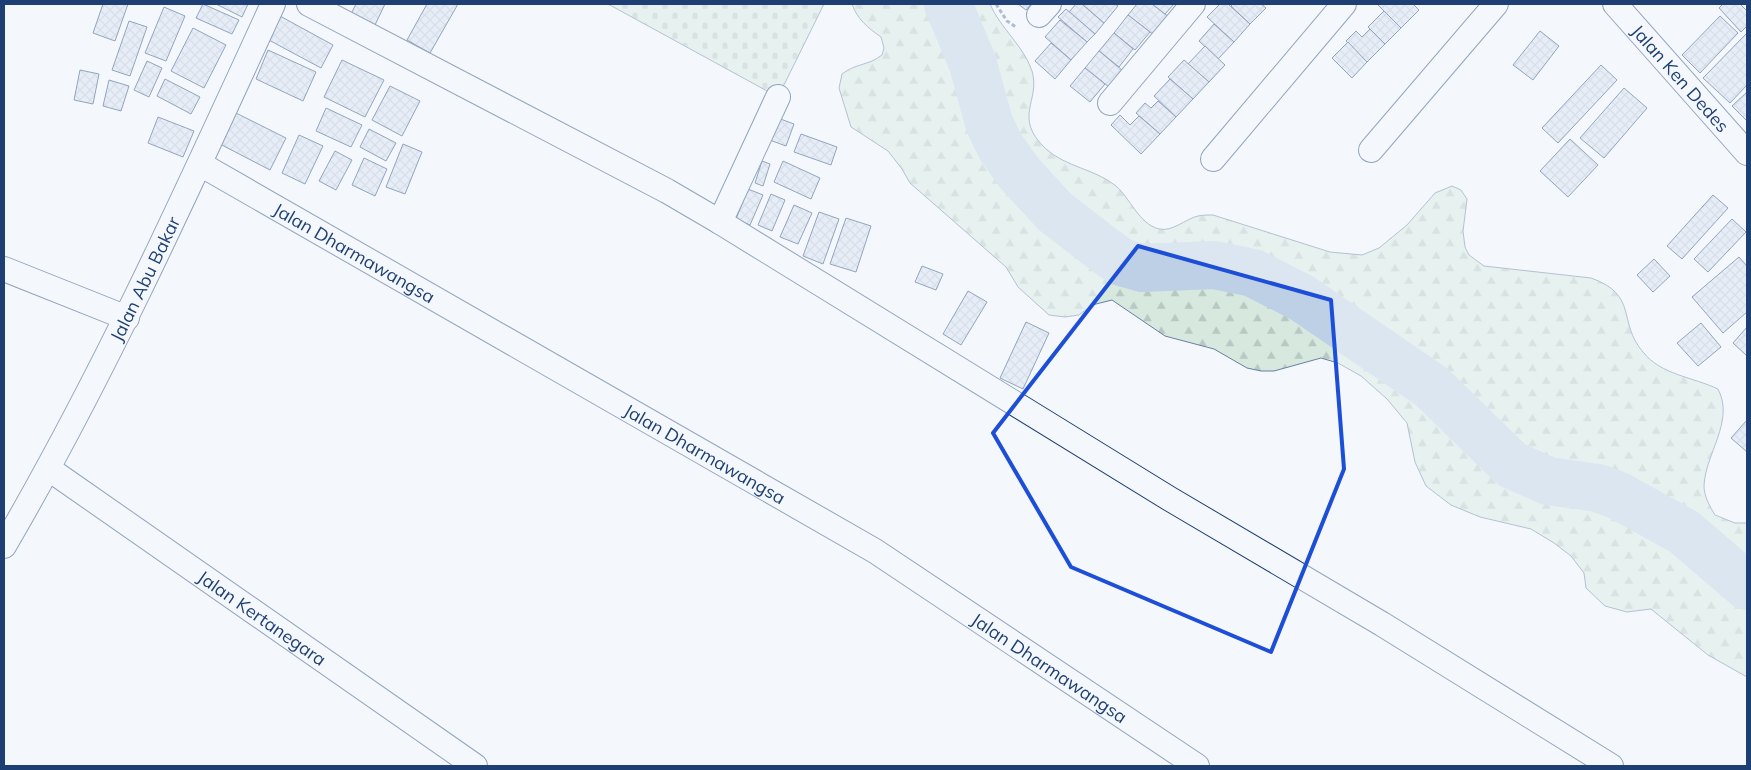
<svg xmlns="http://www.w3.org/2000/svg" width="1751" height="770" font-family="Mulish,sans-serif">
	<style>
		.forest { fill: url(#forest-firs); stroke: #687fa3 }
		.cemetery { fill: url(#cemetery-stones); stroke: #687fa3 }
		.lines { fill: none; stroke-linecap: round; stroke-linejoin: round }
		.river { stroke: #bed0e5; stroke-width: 48 }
		.building { fill: url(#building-cross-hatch); stroke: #1d3f73 }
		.minor-casing { stroke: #1d3f73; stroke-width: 26 }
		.path { stroke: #5e769c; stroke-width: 3; stroke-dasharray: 4 2.5; stroke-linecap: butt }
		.minor { stroke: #f4f7fb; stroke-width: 24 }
		.marked { fill: none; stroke: #1d4ed8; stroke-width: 4; stroke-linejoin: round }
		.labels { text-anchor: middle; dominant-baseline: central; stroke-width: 4; stroke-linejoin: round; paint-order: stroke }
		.street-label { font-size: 18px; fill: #1d3f73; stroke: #f4f7fb }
	</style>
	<defs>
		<pattern id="forest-firs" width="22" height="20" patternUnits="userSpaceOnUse" patternTransform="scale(1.25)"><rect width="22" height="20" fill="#d7e8df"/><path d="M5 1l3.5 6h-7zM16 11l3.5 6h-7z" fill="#b8c8c3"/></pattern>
		<pattern id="cemetery-stones" width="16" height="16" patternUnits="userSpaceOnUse" patternTransform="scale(1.25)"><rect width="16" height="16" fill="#d7e8df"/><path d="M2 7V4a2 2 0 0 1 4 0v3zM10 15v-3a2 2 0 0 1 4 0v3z" fill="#b8c8c3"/></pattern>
		<pattern id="building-cross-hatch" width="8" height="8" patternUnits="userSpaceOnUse" patternTransform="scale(1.25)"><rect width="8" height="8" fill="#d5e0f0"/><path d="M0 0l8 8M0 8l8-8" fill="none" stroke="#b6c1d1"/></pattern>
	</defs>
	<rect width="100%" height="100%" fill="#f4f7fb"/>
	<path class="forest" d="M852,4H990C1000,28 1024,46 1032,71C1041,101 1012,117 1046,149C1066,167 1095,169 1116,186C1130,198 1139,224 1159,229C1173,232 1185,219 1198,216C1202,215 1208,215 1213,215L1330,252L1362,255L1379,248L1407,225L1435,193L1452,186L1461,190L1467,199L1463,231L1465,247L1469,255L1484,266L1591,278C1639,295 1617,322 1643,352C1661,375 1693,377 1718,389C1735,421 1705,454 1704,486C1704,496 1710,507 1715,515L1735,523H1747V677L1708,655L1651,609L1627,612L1605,606L1586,588L1584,573L1571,556L1554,543L1531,529L1480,517L1451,505L1426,486L1415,462L1407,423L1387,399L1361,376L1338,363L1321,358L1274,371H1261L1247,368L1214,349L1165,336L1112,300L1092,305L1079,315L1065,317L1049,315L1018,287L1006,267L910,183L902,169L888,151L851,127L839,88L842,74C856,63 868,66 882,55L884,48L881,37C868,28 857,19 852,4Z"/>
	<polygon class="cemetery" points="608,4 824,4 778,97"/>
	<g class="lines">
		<polyline class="river" points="948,4 973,64 989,123 1000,146 1020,174 1055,212 1103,249 1121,262 1142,268 1214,265 1253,273 1302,298 1432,387 1512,465 1548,481 1598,488 1619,496 1684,532 1747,586"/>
	</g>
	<g class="building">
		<polygon points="103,4 128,4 115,41 93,33"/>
		<polygon points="203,4 239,20 232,34 196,18"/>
		<polygon points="216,4 248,4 242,17"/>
		<polygon points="356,4 385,4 374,27 350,16"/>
		<polygon points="427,4 458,4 430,53 407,40"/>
		<polygon points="1018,4 1031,4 1026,10"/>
		<polygon points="1076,4 1082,4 1104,23 1095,34 1069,12"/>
		<polygon points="1082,4 1115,4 1118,6 1104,23"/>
		<polygon points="1137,4 1152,4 1169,17 1154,35 1128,15"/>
		<polygon points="1152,4 1174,4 1165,14"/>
		<polygon points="1220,4 1228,4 1250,24 1234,42 1207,17"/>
		<polygon points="1233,4 1261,4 1266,8 1250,24 1231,6"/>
		<polygon points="1380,4 1413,4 1419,10 1401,28 1378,5"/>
		<polygon points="1723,4 1740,4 1747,11 1747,26 1741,32 1719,8"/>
		<polygon points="164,7 185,16 166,61 145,53"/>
		<polygon points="1066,9 1095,34 1087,42 1058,17"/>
		<polygon points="1384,11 1401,28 1385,44 1368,27"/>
		<polygon points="1128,15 1150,32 1135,50 1114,33"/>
		<polygon points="280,16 333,45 321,68 267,39"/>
		<polygon points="1720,16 1738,33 1700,73 1682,55"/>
		<polygon points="1060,20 1087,42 1071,60 1045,37"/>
		<polygon points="129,21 147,27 130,76 112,70"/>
		<polygon points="1214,24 1234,42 1218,59 1199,41"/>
		<polygon points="193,28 226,45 204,88 171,71"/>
		<polygon points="1370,29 1385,44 1367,62 1346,41 1356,31 1362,37"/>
		<polygon points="1540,31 1559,46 1533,80 1513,65"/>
		<polygon points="1114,33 1133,49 1119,67 1099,51"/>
		<polygon points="1747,33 1747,85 1730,103 1703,78"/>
		<polygon points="1348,42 1367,62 1352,78 1332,58"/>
		<polygon points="1051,43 1071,60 1055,79 1035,61"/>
		<polygon points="1205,46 1225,65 1209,82 1188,64"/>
		<polygon points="268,50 316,72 303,101 256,79"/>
		<polygon points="1099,51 1122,70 1109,87 1085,68"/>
		<polygon points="342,60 384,80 365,117 324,97"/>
		<polygon points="1184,60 1209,82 1193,99 1168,77"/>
		<polygon points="147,61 162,68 149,97 134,90"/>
		<polygon points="1601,65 1617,80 1558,143 1542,128"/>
		<polygon points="1085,68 1105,84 1090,102 1070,86"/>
		<polygon points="80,70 99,74 93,104 74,100"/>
		<polygon points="165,79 200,97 191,114 157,96"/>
		<polygon points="1170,79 1193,99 1176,117 1154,96"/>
		<polygon points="109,80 129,86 121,111 103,106"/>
		<polygon points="390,86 420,101 402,136 372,120"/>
		<polygon points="1624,88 1647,108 1604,158 1580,138"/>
		<polygon points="1747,92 1747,119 1746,120 1732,106"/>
		<polygon points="1158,101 1176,117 1160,134 1136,113 1145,103 1151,108"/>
		<polygon points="326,108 362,125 351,147 316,131"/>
		<polygon points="234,112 286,138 270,170 218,143"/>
		<polygon points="1120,115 1130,125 1139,116 1160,134 1141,154 1111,125"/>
		<polygon points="158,117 194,131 183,157 148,143"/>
		<polygon points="775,117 794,124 786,146 767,139"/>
		<polygon points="369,129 396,143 386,161 360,147"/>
		<polygon points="801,134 837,147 831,165 794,152"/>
		<polygon points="299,135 323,146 305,184 282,173"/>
		<polygon points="1570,139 1598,165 1568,197 1540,171"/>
		<polygon points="403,144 422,152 405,194 386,187"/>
		<polygon points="335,151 352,160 336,190 319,181"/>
		<polygon points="364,158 387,169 375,196 352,185"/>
		<polygon points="762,161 770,164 763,186 755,183"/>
		<polygon points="783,161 820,178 811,199 774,182"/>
		<polygon points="748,189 763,195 750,225 736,219"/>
		<polygon points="771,194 785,200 772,231 758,225"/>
		<polygon points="1713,195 1728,208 1682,259 1667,246"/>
		<polygon points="794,205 812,213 798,244 780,237"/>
		<polygon points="819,212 839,219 823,264 803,256"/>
		<polygon points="846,218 871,226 856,272 830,264"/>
		<polygon points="1732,219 1746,232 1708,272 1694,259"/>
		<polygon points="1739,257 1747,266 1747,312 1723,333 1692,297"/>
		<polygon points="1654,259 1670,276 1653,292 1637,275"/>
		<polygon points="922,266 943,274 936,290 915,282"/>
		<polygon points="968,291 987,302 961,345 943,334"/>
		<polygon points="1026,322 1049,333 1023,389 1000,378"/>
		<polygon points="1701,323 1721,347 1698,366 1677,343"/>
		<polygon points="1747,327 1747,356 1733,343"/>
		<polygon points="1747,420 1747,452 1731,438"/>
	</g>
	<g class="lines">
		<defs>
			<g id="minor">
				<polyline points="309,4 667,191 720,222 1170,499 1382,624 1611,766"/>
				<path id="s1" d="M1615,4L1747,153"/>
				<polyline points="1039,15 1049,4"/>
				<polyline points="1110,103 1193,4"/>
				<polyline points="1371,150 1496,4"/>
				<polyline points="1213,159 1344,4"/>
				<path id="s2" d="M200,164L875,551L1197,766"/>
				<polyline points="720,222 778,97"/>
				<polyline points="4,269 127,318"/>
				<path id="s3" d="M49,469L475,766"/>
				<path id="s4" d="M4,546C106,371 189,187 273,4"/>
			</g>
		</defs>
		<use href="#minor" class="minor-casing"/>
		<polyline class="path" points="996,4 1007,21 1016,27"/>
		<use href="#minor" class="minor"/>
	</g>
	<path d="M0 0H1751V770H0ZM1138,246L1331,300L1344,469L1271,652L1071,567L993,433Z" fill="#f4f7fb" fill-opacity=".55" fill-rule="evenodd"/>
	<path class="marked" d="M1138,246L1331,300L1344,469L1271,652L1071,567L993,433Z"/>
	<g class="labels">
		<g class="street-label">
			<text stroke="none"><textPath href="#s1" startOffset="99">Jalan Ken Dedes</textPath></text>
			<text stroke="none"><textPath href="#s2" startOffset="178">Jalan Dharmawangsa</textPath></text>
			<text stroke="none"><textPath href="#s4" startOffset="302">Jalan Abu Bakar</textPath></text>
			<text stroke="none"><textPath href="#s2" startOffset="582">Jalan Dharmawangsa</textPath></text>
			<text stroke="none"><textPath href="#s3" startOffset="260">Jalan Kertanegara</textPath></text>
			<text stroke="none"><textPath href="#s2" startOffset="988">Jalan Dharmawangsa</textPath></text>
		</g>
	</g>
	<rect width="1751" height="770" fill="none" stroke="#1d3f73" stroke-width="10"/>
</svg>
